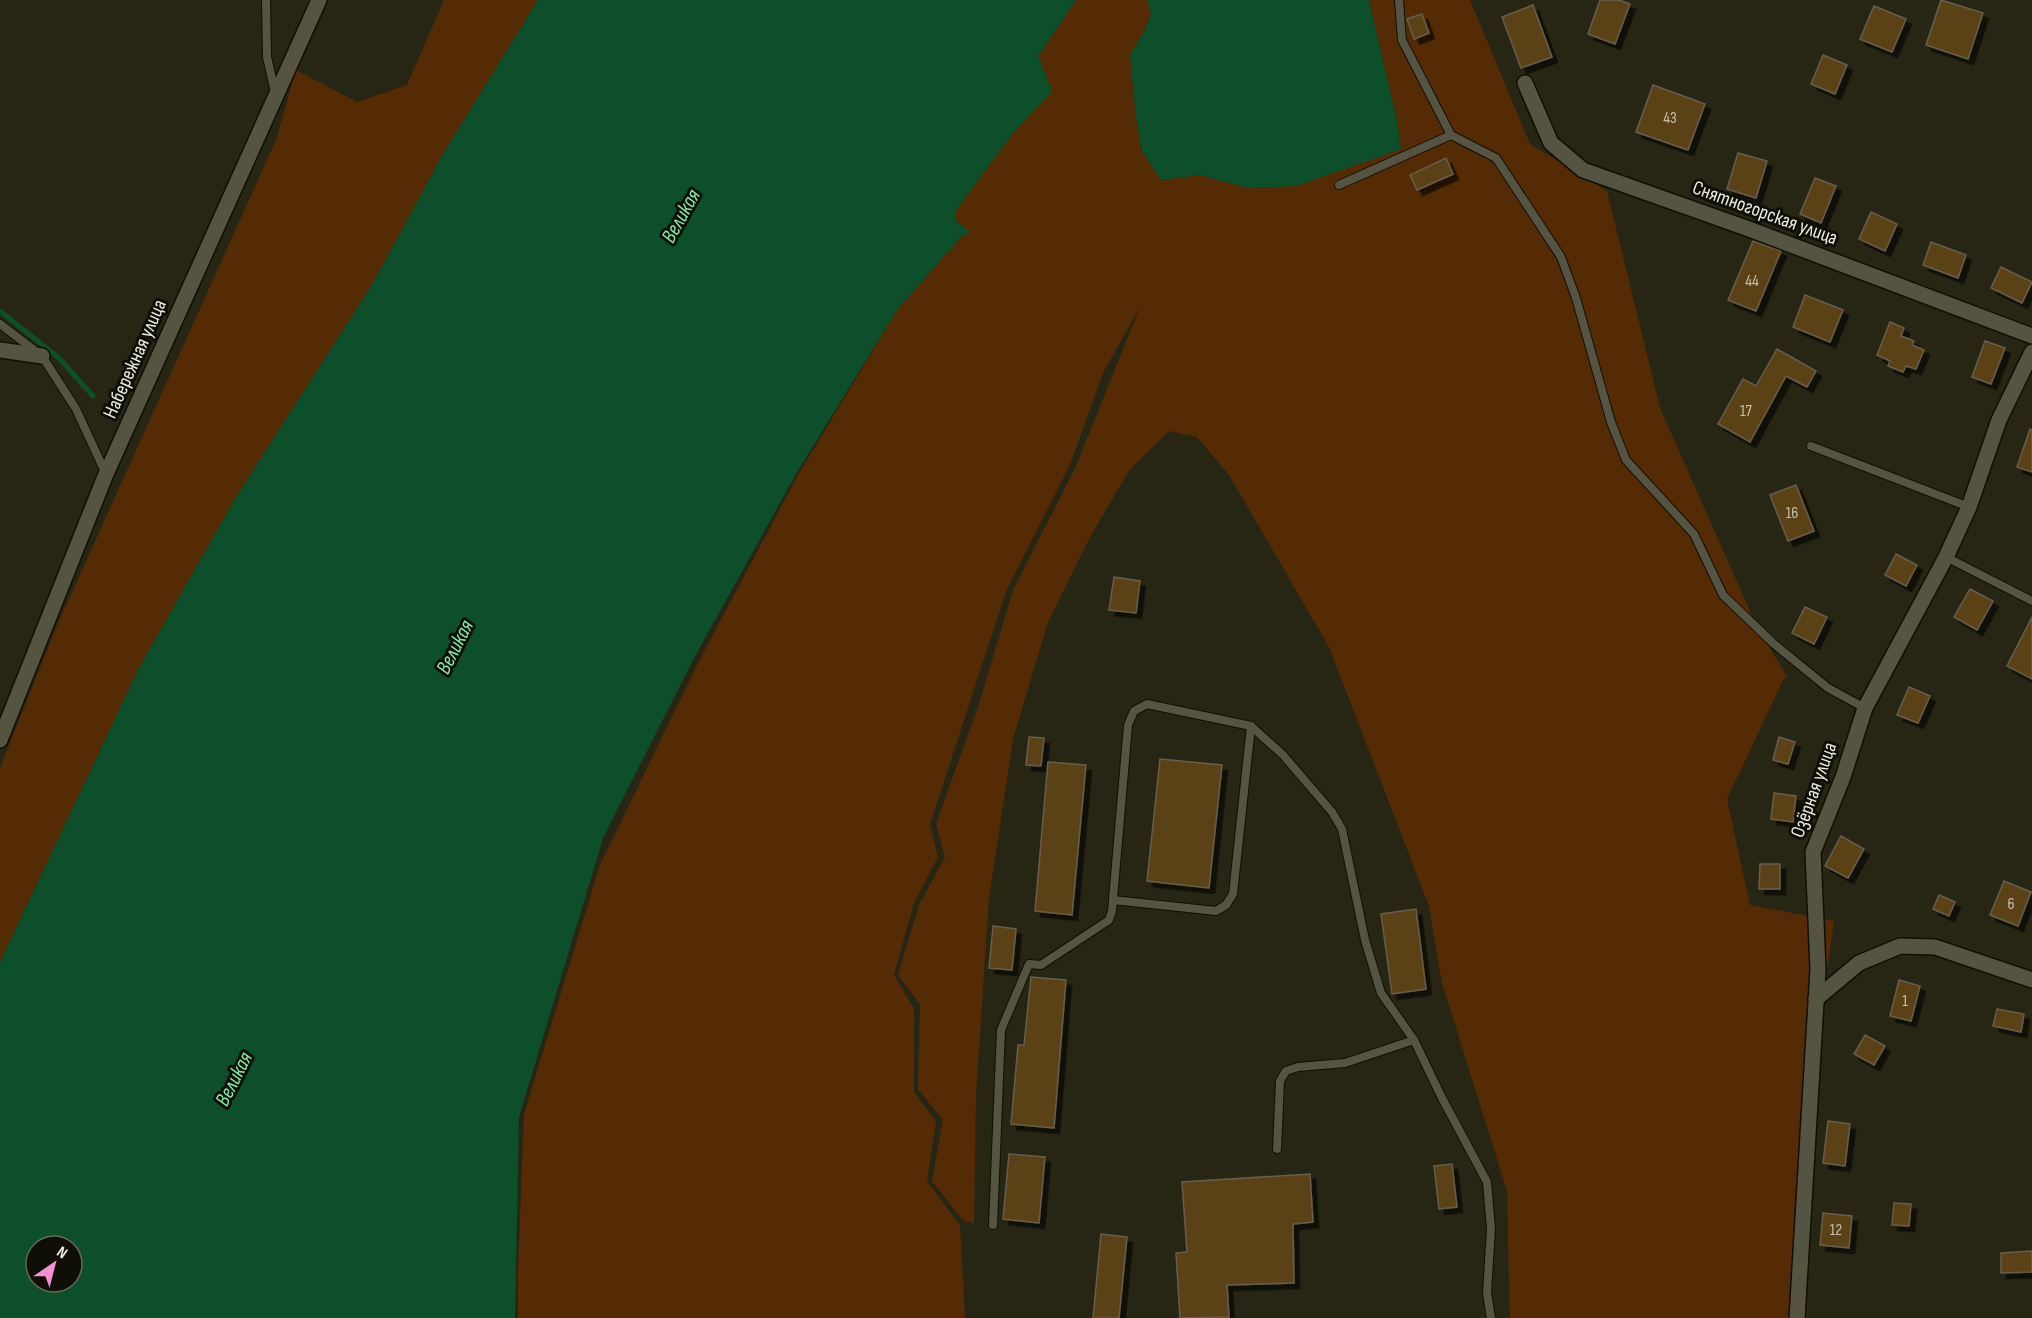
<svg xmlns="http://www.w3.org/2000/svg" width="2032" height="1318" font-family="'Sofia Sans Condensed',sans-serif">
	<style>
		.green { fill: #552b05 }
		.water { fill: #0d4f2a; fill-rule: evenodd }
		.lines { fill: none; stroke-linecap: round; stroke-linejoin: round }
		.stream { stroke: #0d4f2a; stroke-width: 5 }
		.building { fill: #5a4318; stroke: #675d4d; stroke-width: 1.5; filter: url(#shadow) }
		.service-casing { stroke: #100f02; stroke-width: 10 }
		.minor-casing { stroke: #100f02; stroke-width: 18 }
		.service { stroke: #555341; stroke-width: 8 }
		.minor { stroke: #555341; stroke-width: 15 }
		.labels { text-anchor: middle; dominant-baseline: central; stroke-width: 6; stroke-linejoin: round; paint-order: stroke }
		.number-label { font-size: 16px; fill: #c6c0ad }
		.street-label { font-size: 20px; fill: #eaeadf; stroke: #0f0f08 }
		.water-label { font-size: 21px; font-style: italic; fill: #81eca5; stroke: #0f0f08 }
	</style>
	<defs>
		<filter id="shadow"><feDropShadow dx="5.5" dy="5.5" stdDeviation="0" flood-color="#0009"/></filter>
	</defs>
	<rect width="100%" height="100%" fill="#272615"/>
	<g class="green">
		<polygon points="444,0 538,0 444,152 373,283 236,497 139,668 0,962 0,768 56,628 276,140 296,70 357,102 407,85"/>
		<polygon points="1076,0 1147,0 1151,13 1145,30 1130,55 1136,118 1142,151 1161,180 1200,175 1248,188 1296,186 1397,121 1369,0 1470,0 1530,144 1607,191 1660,408 1757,627 1787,677 1783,680 1727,799 1750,905 1834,921 1819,1027 1806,1318 1510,1318 1507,1191 1442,983 1429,906 1329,647 1229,475 1197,437 1169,431 1130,469 1090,537 1048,622 1013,739 989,898 976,1094 974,1224 962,1219 932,1181 943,1120 918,1089 920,1004 898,975 919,905 945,857 936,824 979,704 1013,590 1076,466 1140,307 1103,373 1070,465 1007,589 930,824 938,857 914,903 894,975 914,1009 914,1092 936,1122 927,1181 960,1226 965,1318 518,1318 518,1271 524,1114 600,865 699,661 797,477 897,310 961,237 969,232 955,219 956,210 1013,133 1051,91 1038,56"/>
	</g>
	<g class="water">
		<path d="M538,0H1076L1038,56L1052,91L1013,133L956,210L955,220L970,232L961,237L897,310L796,474L695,656L603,838L519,1117L515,1318H0V962L139,668L236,497L373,283L444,152ZM36,1246H72V1282H36Z"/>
		<polygon points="1147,0 1369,0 1397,121 1401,149 1296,186 1248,188 1200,175 1161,180 1142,151 1136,118 1130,55 1145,30 1151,13"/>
	</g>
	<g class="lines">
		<polyline class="stream" points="0,311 59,358 93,396"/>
	</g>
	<g class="building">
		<polygon points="1600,0 1619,0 1630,4 1615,44 1588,34"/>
		<polygon points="1941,0 1983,13 1968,59 1926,45"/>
		<polygon points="1533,5 1552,57 1521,68 1502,17"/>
		<polygon points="1874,6 1906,19 1892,52 1860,39"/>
		<polygon points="1422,14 1429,33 1414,39 1407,19"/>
		<polygon points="1823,55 1847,65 1835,94 1811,84"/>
		<polygon points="1653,85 1705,104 1688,150 1636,132"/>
		<polygon points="1738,153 1767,161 1756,198 1727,189"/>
		<polygon points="1446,158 1453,174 1417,190 1410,175"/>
		<polygon points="1815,178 1836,186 1821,223 1800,214"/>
		<polygon points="1871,212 1897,224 1885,251 1859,239"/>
		<polygon points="1753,241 1781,251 1756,311 1728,300"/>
		<polygon points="1931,242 1966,255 1958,278 1923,265"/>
		<polygon points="2001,267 2032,282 2022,303 1991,288"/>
		<polygon points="1805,295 1843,310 1830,342 1793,327"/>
		<polygon points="1890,322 1904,328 1901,336 1914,341 1912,345 1924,350 1916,369 1906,366 1903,372 1888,366 1890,361 1877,355"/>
		<polygon points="1985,341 2005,348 1991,384 1972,377"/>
		<polygon points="1777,349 1816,371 1807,387 1786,376 1750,442 1718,424 1743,379 1756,386"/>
		<polygon points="2030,429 2032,430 2032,472 2017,467"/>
		<polygon points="1796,485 1814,531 1788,541 1770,495"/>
		<polygon points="1896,554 1917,565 1906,586 1885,575"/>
		<polygon points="1114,577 1140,581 1136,613 1109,610"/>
		<polygon points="1970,589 1993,601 1977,630 1954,617"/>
		<polygon points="1805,607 1827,617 1814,644 1792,633"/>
		<polygon points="2032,617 2032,679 2007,666"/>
		<polygon points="1909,687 1930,696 1918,723 1897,715"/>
		<polygon points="1029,737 1044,738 1041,766 1026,765"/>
		<polygon points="1779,737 1795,742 1788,764 1773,760"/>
		<polygon points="1160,759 1222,765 1209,888 1147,881"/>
		<polygon points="1048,762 1086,765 1072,915 1035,911"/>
		<polygon points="1774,793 1796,796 1793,822 1771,819"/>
		<polygon points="1841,836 1864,849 1848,878 1825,866"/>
		<polygon points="1760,864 1780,864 1780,889 1759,889"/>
		<polygon points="2004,881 2031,892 2018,926 1990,915"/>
		<polygon points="1939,895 1955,902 1949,916 1933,909"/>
		<polygon points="1416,909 1426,989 1392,994 1381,914"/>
		<polygon points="993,926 1016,929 1012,970 989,968"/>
		<polygon points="1031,977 1066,980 1054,1128 1011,1124 1018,1045 1024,1045"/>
		<polygon points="1899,980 1920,986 1911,1021 1890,1016"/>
		<polygon points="1997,1009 2024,1014 2021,1032 1993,1026"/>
		<polygon points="1865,1035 1885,1046 1874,1065 1854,1054"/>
		<polygon points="1828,1121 1850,1124 1845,1166 1823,1163"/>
		<polygon points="1009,1154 1045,1157 1039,1223 1003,1219"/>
		<polygon points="1452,1164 1457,1207 1439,1209 1434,1166"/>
		<polygon points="1310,1174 1313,1222 1293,1224 1294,1283 1227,1285 1229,1317 1180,1318 1176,1253 1187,1252 1182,1182"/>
		<polygon points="1894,1203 1911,1204 1909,1226 1892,1225"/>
		<polygon points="1823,1213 1852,1216 1849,1248 1820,1245"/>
		<polygon points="1101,1234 1127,1237 1119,1318 1093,1318"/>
		<polygon points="2032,1251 2032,1272 2001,1273 2001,1253"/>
	</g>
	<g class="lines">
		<defs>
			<g id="service">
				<polyline points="266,0 267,57 275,92"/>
				<polyline points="1399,0 1402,40 1451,135"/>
				<polyline points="1339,185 1451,135 1496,158 1561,257 1576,298 1611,422 1626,460 1694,534 1723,595 1774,644 1828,688 1865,708"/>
				<polyline points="0,324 42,356 76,409 106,474"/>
				<polyline points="1811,446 1969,507"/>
				<polyline points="1946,557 2032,601"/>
				<polyline points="1113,900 1216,911 1226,905 1233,894 1251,726"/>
				<polyline points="1277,1149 1280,1081 1286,1071 1298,1067 1345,1063 1414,1040"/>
				<polyline points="993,1225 1001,1030 1029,964 1041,965 1109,920 1112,911 1128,725 1134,711 1147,704 1251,726 1283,755 1332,812 1342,829 1365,940 1381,993 1414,1040 1442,1098 1487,1182 1491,1229 1487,1293 1491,1318"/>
			</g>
			<g id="minor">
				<polyline points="1525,83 1551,143 1583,170 1749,229 2032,336"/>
				<polyline points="0,350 42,356"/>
				<polyline points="0,740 106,474 319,0"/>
				<polyline points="1816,999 1859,963 1900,946 1935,947 2032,980"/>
				<polyline points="1797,1318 1818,969 1813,852 1843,777 1865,708 1946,557 1969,507 1999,420 2032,352"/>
			</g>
		</defs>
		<use href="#service" class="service-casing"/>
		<use href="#minor" class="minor-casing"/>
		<use href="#service" class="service"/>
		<use href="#minor" class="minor"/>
	</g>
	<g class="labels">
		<g class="number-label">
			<text x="1670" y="118">43</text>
			<text x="1752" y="281">44</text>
			<text x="1746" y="411">17</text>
			<text x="1792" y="513">16</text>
			<text x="2011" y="904">6</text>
			<text x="1905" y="1001">1</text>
			<text x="1836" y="1230">12</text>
		</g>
		<g class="street-label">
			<text transform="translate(1765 213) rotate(20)">Снятногорская улица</text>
			<text transform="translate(135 359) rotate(-66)">Набережная улица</text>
			<text transform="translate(1814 790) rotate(-70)">Озёрная улица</text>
		</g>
		<g class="water-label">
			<text transform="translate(681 216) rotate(-61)">Великая</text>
			<text transform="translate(455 647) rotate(-63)">Великая</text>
			<text transform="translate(234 1079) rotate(-63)">Великая</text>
		</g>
	</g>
	<g transform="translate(54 1264) rotate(35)"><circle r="28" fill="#0f0f08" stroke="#67675e" stroke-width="1.5"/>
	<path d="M0-4.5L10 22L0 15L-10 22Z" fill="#f690d1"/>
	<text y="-9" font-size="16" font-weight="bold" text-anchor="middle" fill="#eaeadf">N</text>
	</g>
</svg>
